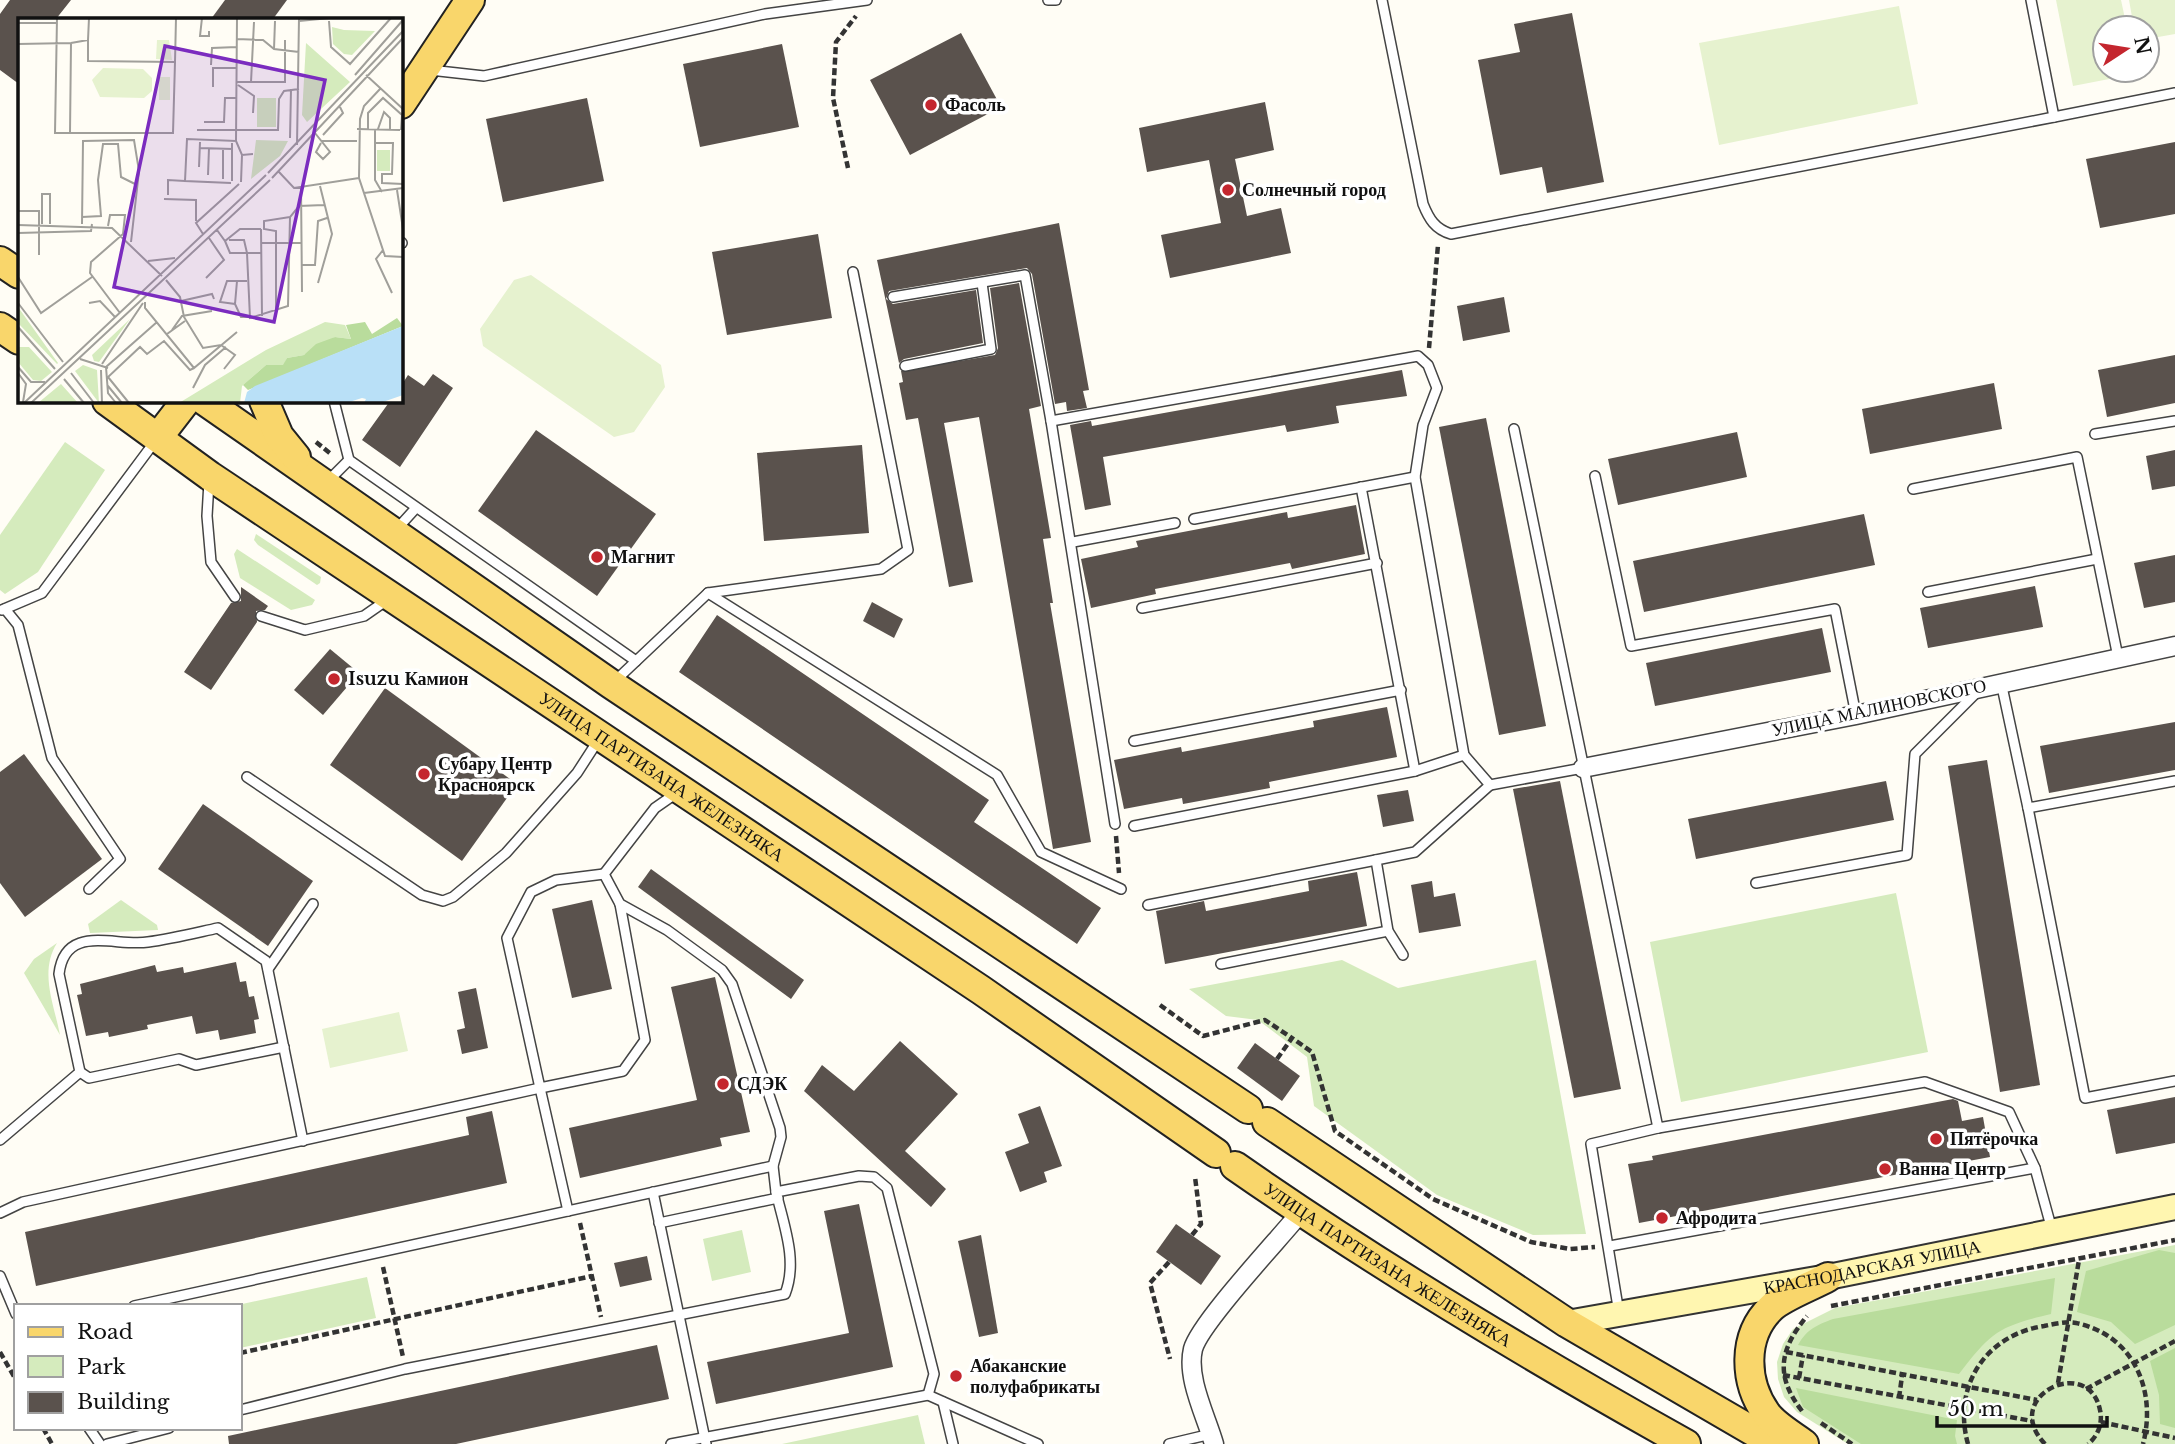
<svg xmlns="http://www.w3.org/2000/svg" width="2175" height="1444" font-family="'Libre Baskerville',serif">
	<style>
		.green { fill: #d5ebbd }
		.forest { fill: #b9dc9c }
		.pitch { fill: #e6f2cf }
		.building { fill: #5a524d }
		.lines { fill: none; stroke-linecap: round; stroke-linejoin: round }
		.service-casing { stroke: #444; stroke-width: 12 }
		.minor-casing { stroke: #444; stroke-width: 21 }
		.secondary-casing { stroke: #333; stroke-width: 28 }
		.primary-casing { stroke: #222; stroke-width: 32 }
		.path { stroke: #333; stroke-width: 4.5; stroke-dasharray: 7 3.5; stroke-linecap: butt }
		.service { stroke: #fff; stroke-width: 9 }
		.minor { stroke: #fff; stroke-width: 18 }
		.secondary { stroke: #fff6b0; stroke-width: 24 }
		.primary { stroke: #f9d66b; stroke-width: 28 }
		.poi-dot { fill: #c4262e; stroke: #fff; stroke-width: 2.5 }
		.labels { text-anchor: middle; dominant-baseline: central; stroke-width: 7; stroke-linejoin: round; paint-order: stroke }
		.poi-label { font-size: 18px; font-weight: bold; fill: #111; stroke: #fff; text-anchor: start }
		.street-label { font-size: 18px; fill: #111; stroke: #fff }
		.inset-road { fill: none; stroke: #a09f9a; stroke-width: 2 }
		.view { fill: #7b2cbf; fill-opacity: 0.15; stroke: #7b2cbf; stroke-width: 3.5 }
		.inset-edge { fill: none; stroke: #111; stroke-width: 3.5 }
	</style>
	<rect width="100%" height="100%" fill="#fffdf5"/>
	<g class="green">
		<polygon points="65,442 105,470 38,572 5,594 0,590 0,535"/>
		<polygon points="256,534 321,577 320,583 317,585 258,545 254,540"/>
		<polygon points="237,549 315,600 312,605 291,610 240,578 234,554"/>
		<polygon points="1896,893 1928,1052 1681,1102 1650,942"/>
		<polygon points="121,900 157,925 158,930 90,933 88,924"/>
		<path d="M57,943C39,972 54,1004 60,1035L24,973L34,959Z"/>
		<polygon points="1342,960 1398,988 1536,960 1586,1234 1533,1235 1437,1195 1314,1106 1307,1057 1258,1020 1226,1016 1189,989"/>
		<polygon points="742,1230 751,1272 712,1281 703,1239"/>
		<polygon points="2175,1245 2175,1444 1848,1444 1797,1412 1784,1397 1778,1379 1777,1362 1783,1344 1793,1329 1835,1308"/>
		<polygon points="367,1277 376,1318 240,1348 240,1306 233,1306"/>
		<polygon points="918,1415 925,1444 782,1444"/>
	</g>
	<g class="forest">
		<polygon points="2159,1250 2175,1253 2175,1325 2135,1344 2111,1322 2077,1312 2086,1271"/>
		<path d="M2055,1278L2051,1314C1999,1326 1991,1332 1959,1374L1798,1345C1807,1329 1817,1325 1833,1319Z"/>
		<polygon points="2175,1348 2175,1428 2160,1424 2159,1395 2150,1361"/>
		<polygon points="1796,1388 1957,1420 1955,1436 1957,1444 1861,1444 1803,1407"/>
	</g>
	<g class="pitch">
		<polygon points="2056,0 2121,0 2127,28 2105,28 2105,70 2135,70 2135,74 2073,86"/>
		<polygon points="2129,0 2175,0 2175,34 2147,39 2147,28 2134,28"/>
		<polygon points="1899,6 1918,104 1719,145 1699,43"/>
		<polygon points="531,275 661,365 665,387 634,432 614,437 483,346 480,329 514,280"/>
		<polygon points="399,1012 408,1051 330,1068 322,1029"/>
	</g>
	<g class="building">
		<polygon points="10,0 71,0 56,19 19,19 19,84 0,70 0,14"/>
		<polygon points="225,0 287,0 273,19 211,19"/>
		<polygon points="1572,13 1604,182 1547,193 1542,167 1500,175 1478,60 1520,52 1514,24"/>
		<polygon points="961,33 1001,107 910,155 870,80"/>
		<polygon points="782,44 799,127 700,147 683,64"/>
		<polygon points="587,98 604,181 503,202 486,119"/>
		<polygon points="1265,102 1274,150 1235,159 1247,216 1281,208 1291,253 1170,278 1161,235 1221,223 1209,160 1147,172 1139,128"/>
		<polygon points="2175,142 2175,214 2100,228 2086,159"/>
		<polygon points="1059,223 1089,390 1083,391 1087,408 1067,411 1066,402 1055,404 1032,274 1027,268 889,291 886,299 893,304 976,290 983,343 904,359 899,363 877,260"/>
		<polygon points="818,234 832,318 727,335 712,252"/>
		<polygon points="1019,283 1041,406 1029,409 1051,538 1043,539 1053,603 1050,603 1091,842 1053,849 979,417 944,423 973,582 949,587 918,418 906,420 899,383 903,382 901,371 995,355 998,348 990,288"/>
		<polygon points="1504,297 1510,332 1463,341 1457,306"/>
		<polygon points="2175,355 2175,403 2107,417 2098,370"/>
		<polygon points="1402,370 1407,396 1336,406 1339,423 1287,432 1285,425 1103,457 1111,505 1085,510 1070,425 1091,421 1092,426"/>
		<polygon points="433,374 453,388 400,467 362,440 390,401 401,401 401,386 408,375 424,386"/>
		<polygon points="1994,383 2002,429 1870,454 1862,409"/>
		<polygon points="1486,418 1546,726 1499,735 1439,427"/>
		<polygon points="536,430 656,514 597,596 478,511"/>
		<polygon points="1737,432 1747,477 1618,505 1608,459"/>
		<polygon points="862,445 869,533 764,541 757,453"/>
		<polygon points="2175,450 2175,486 2152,490 2146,456"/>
		<polygon points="1356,505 1365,554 1292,569 1290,563 1155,589 1156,594 1091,608 1081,559 1138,547 1136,541 1287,512 1288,518"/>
		<polygon points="1864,514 1875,565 1644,612 1633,561"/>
		<polygon points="2175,555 2175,602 2144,608 2134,563"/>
		<polygon points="2035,586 2043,627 1928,648 1920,608"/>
		<polygon points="241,587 268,606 265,610 256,611 257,622 211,690 184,672 231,603 241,601"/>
		<polygon points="872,602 903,619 894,638 863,621"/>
		<polygon points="717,615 989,800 974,822 1101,908 1077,944 679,672"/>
		<polygon points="1822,628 1831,672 1655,706 1646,663"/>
		<polygon points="330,649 359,673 323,715 294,690"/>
		<polygon points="385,688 517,784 462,861 330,765"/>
		<polygon points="1387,707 1397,757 1269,782 1270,788 1183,804 1182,798 1124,809 1114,760 1181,747 1182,752 1314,727 1313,721"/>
		<polygon points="2175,722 2175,770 2049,793 2040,746"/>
		<polygon points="24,754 102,859 25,917 0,883 0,772"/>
		<polygon points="1987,760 2040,1085 2000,1092 1948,766"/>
		<polygon points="1560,781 1621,1089 1574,1098 1513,789"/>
		<polygon points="1886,781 1894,820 1696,859 1688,819"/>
		<polygon points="1408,790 1414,821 1383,827 1377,795"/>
		<polygon points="203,804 313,881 268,946 158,869"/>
		<polygon points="651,869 804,980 791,999 638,887"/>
		<polygon points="1357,872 1367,926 1165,964 1156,911 1204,901 1206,911 1309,891 1308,881"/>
		<polygon points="1432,881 1434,897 1455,893 1461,926 1419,933 1411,885"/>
		<polygon points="592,900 612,989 572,998 552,909"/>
		<polygon points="236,962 240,982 246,981 249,997 254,996 259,1019 254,1020 256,1033 220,1040 218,1030 196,1034 192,1016 147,1025 148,1029 109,1037 108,1032 86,1036 77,995 82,994 80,984 155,965 157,972 183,967 184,973"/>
		<polygon points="715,977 750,1132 720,1138 722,1146 580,1178 569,1128 697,1100 671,987"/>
		<polygon points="476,988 488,1048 462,1054 457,1030 465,1028 458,992"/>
		<polygon points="900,1041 958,1094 905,1151 946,1189 931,1207 804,1091 822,1065 854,1091"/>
		<polygon points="1255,1043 1300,1076 1282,1101 1237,1068"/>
		<polygon points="2175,1097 2175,1143 2116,1154 2107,1110"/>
		<polygon points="1953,1099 1958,1101 1962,1121 1983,1117 1990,1157 1639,1223 1628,1164 1653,1160 1652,1156"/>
		<polygon points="1040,1106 1062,1166 1044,1172 1047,1182 1020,1192 1005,1152 1029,1143 1018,1114"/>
		<polygon points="492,1111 507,1183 36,1286 25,1232 469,1135 466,1117"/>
		<polygon points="859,1204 893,1367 716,1404 707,1362 849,1333 824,1211"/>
		<polygon points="1176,1224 1221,1256 1201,1285 1156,1252"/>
		<polygon points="981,1235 998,1333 979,1337 958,1241"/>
		<polygon points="647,1256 652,1280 620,1287 614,1263"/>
		<polygon points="657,1345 669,1399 456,1444 229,1444 228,1436"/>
	</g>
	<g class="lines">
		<defs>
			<g id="service">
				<polyline points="1048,0 1056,0"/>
				<path d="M1382,0L1423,204C1429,219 1435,229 1451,234L2054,117"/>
				<polyline points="2031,0 2054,117 2175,93"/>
				<polyline points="430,70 484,76 765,14 867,0"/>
				<polyline points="401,242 402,243"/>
				<polyline points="893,297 1025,275 1051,421"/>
				<polyline points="905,366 991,349 982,283"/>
				<polyline points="334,401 349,460 636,661"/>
				<polyline points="1514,429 1658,1128 1925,1082 2009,1112 2035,1168 2052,1230"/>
				<polyline points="2095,434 2175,421"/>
				<polyline points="1595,476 1631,646 1835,609 1856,715"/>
				<polyline points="328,481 349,460"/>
				<polyline points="209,482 207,516 211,562 235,597"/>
				<polyline points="1361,487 1415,771"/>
				<polyline points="1913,489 2077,457 2118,657"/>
				<polyline points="1194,519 1415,477"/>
				<polyline points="395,531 415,509"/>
				<polyline points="1073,542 1175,523"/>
				<polyline points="1928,592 2097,559"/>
				<polyline points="708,593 881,569 908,550 853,272"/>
				<polyline points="1142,608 1377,563"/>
				<polyline points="5,609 18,625 52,758 120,859 89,889"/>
				<polyline points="2,610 42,593 156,440"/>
				<polyline points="261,616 305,630 364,616 387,600"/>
				<polyline points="615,681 708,593 997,775 1041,852 1121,889"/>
				<polyline points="2001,682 2028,808 2175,781"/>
				<polyline points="1134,741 1401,690"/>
				<polyline points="247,777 422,895 443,901 453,897 506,853 577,773 599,739"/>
				<polyline points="678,792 655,808 604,874 620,904 667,930 722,970 732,984 780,1128 781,1137 773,1166 776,1192"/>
				<polyline points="2028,808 2085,1098 2175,1081"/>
				<polyline points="1115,824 1051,421 1418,356 1428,365 1437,388 1423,425 1415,477 1464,755 1490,785 1583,768"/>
				<polyline points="1134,826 1415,771 1464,755"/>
				<polyline points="604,874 556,880 531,892 507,938 540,1088 623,1071 645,1040 620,904"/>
				<polyline points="1756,883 1907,855 1915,754 1977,692"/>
				<polyline points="1148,905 1376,860"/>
				<polyline points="1403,955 1388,931 1376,860 1415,852 1490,785"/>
				<polyline points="1221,964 1388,931"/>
				<polyline points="268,969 313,904"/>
				<polyline points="80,1072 89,1078 179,1059 196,1065 284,1047"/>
				<path d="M0,1140L80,1072L59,974C65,923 115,947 148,942C171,939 195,933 218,928L266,961L303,1141"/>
				<polyline points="653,1192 706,1444"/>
				<polyline points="0,1213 23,1202 540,1088 568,1211"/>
				<polyline points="659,1223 778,1198"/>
				<polyline points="1610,1246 2035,1168"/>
				<polyline points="0,1276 16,1314"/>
				<polyline points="134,1306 773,1166"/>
				<polyline points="1619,1313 1591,1144 1658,1128"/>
				<polyline points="943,1402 953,1444"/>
				<path d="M240,1410L405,1369L785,1294C798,1261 784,1226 776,1192L859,1176L874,1177L887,1188L934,1374L928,1395"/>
				<polyline points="89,1428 100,1444"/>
				<polyline points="107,1444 169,1428"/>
				<polyline points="671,1444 928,1395 1038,1444"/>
				<polyline points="1169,1444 1211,1434"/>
			</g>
			<g id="minor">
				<polyline points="1583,768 1856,715 2175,646"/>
				<path d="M1214,1444C1206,1416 1186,1378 1193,1349C1200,1323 1280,1238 1301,1212"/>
			</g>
			<g id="secondary">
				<path id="s1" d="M1567,1323L1828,1277L2175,1207"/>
			</g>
			<g id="primary">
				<polyline points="401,104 470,0"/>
				<polyline points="0,261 19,274"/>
				<polyline points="0,327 19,340"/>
				<path id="s2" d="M107,401L210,476L981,990L1216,1153"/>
				<polyline points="205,401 611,684 1248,1109"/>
				<polyline points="264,401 279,436 296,457"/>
				<polyline points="159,436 186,401"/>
				<polyline points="1267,1122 1567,1323 1775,1444"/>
				<path id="s3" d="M1235,1166C1380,1267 1532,1358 1686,1444"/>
				<path d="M1804,1444C1792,1435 1774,1425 1766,1413C1744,1382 1742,1336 1771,1308C1782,1297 1812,1286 1828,1277"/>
			</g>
		</defs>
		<use href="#service" class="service-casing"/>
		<use href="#minor" class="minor-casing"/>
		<use href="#secondary" class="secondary-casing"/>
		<use href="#primary" class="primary-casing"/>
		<g class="path">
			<polyline points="848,168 833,98 836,42 856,16"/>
			<polyline points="1429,348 1438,245"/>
			<polyline points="316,442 331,454"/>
			<polyline points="1116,836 1119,873"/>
			<polyline points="1160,1005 1203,1036 1265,1020 1292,1038"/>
			<polyline points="1277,1059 1292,1038 1312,1052 1335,1131 1433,1199 1531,1242 1570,1249 1595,1247"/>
			<polyline points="580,1223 601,1317"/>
			<polyline points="1192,1235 1201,1224 1195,1177"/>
			<polyline points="1169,1262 1150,1283 1170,1359"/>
			<polyline points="383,1267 403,1357"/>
			<polyline points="1831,1306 2175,1240"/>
			<polyline points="0,1352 16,1380"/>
			<polyline points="1786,1352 2037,1400"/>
			<polyline points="240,1353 592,1276"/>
			<polyline points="1783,1375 2032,1421"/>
			<polyline points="1799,1378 1803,1355"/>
			<polyline points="2058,1383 2079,1260"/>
			<polyline points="2086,1389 2175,1341"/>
			<polyline points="1899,1398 1902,1376"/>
			<path d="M1802,1411C1775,1376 1779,1350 1807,1316"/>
			<polyline points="2101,1422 2175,1438"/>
			<polyline points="1821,1423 1852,1444"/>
			<polyline points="43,1428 52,1444"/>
			<path d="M1968,1444C1952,1387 1985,1335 2044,1326C2054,1324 2066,1321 2076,1323C2134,1335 2157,1391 2143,1444"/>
			<path d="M2045,1444C1999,1396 2089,1354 2100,1410C2103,1423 2098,1436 2088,1444"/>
		</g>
		<use href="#service" class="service"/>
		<use href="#minor" class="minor"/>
		<use href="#secondary" class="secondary"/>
		<use href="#primary" class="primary"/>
	</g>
	<g class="poi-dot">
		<circle cx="931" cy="105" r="7"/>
		<circle cx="1228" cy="190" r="7"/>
		<circle cx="597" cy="557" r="7"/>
		<circle cx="334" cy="679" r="7"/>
		<circle cx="424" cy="774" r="7"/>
		<circle cx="723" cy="1084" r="7"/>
		<circle cx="1936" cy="1139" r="7"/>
		<circle cx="1885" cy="1169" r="7"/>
		<circle cx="1662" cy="1218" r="7"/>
		<circle cx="956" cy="1376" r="7"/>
	</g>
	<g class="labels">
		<g class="poi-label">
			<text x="945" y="105">Фасоль</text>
			<text x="1242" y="190">Солнечный город</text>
			<text x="611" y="557">Магнит</text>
			<text x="348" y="679">Isuzu Камион</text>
			<text x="438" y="764">Субару Центр<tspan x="438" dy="21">Красноярск</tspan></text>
			<text x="737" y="1084">СДЭК</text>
			<text x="1950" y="1139">Пятёрочка</text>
			<text x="1899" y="1169">Ванна Центр</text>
			<text x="1676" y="1218">Афродита</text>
			<text x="970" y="1366">Абаканские<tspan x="970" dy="21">полуфабрикаты</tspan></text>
		</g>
		<g class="street-label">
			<text transform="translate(1879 708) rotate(-12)">УЛИЦА МАЛИНОВСКОГО</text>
			<text stroke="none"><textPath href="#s2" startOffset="670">УЛИЦА ПАРТИЗАНА ЖЕЛЕЗНЯКА</textPath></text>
			<text stroke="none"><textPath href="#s3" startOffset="182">УЛИЦА ПАРТИЗАНА ЖЕЛЕЗНЯКА</textPath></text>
			<text stroke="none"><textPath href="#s1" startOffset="310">КРАСНОДАРСКАЯ УЛИЦА</textPath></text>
		</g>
	</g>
	<g transform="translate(18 18)">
		<rect width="385" height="385" fill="#fffdf5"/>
		<path d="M314,9L326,12L357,13L334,37L326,36L315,26ZM288,25L332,64L289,104L284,97ZM239,80H258V109H239ZM238,122L270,123L262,138L233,161ZM359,132H372V153H359ZM0,289L40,345L39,346L0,305ZM112,301L81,344L76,343L74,337ZM307,304L327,307L333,321L317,319L286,337L269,340L266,347H248L224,368L222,385H161L248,332ZM0,329H11L34,354L23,363L15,362L0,344ZM65,347L79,352L81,385L57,353ZM43,366L60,385H20Z" fill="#d5ebbd"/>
		<path d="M379,300L385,308L230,372L225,367L248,347H265L269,340L286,337L298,326L317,319L333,321L328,307L347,304L354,316Z" fill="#b9dc9c"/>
		<path d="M139,22H151L154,42L138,41ZM85,50L125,51L134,60V73L126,80L82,79L74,62ZM141,59H152V82H141Z" fill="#e6f2cf"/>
		<path d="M385,308V377L362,385H346L348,381L344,380L328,385H226L229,374L237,368Z" fill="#b9e0f7"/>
		<path class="inset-road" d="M39,0L37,115H155L157,44M184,0L182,18H191V13M281,3L312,0M311,3L313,29L332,46L373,0M0,5H39M219,21L245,22L256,31L281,34M70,22L71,0M53,25L70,22V43L157,44L158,0M0,26L53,25L52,115M256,31L257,3M193,47L194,30L219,29M337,57L385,2M348,57L385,91M219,64H233L236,4M233,64H267V22M220,67L236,78L235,95M195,69V50H219M362,71L346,88L342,101L341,160L367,238L385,239M186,104H206L207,80H219M339,111L382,112M360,111L366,94L372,100V111M179,112H260L261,81L266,73L281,71M350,112V95L365,80L384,97L383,112M357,112V162L364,174M297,115L312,134L305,141L298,134L303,125M305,117L325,95L322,89M272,120L273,71M218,123L224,137L235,136M303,123H339M214,125V163M357,125H375L374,156H364V165L385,166M279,127L281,0M182,130L215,131M181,149L182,124M261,154L276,170L341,160M250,155L385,13M190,157L191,130M254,160L385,20M205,161V130M223,164L224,137M213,165L167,163L169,121L218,123L219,0M283,169L284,274M379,172L385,211M346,175L385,170M150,177V162L167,163M146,181L178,182V203M0,193H21V237M64,199L83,198L80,162L85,126H100L103,159L117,166M24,206V176H32V206M64,206L65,123L116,122L121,153L113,224M0,207L94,210L144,258M90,208L92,197H107L105,216L73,244L72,255L102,295M243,211L244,298M199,212L207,223L222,211H243M0,215L73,213L74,206M185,216L178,205L221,166M207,223L212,235H229L226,222H211M244,225H284M365,232L358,241L374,275M243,235H229L232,300L270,288L272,199L281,188L306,187M130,243L157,240M284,247H297L300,203L309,200M0,259L23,295L74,259M188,260L206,242L191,220M148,262L162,279L166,299L185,330L203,327L217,337L206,351M229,263H209L202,284L217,286L223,299H231M300,265L314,216L302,168M163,283L194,276L196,281M127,284V290L176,350L219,314M0,285L45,344M71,285L82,283L97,299M217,286L219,263M258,292V213L246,211V203L272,199M0,309L37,351M154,312L164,298L194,293M149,316L167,303M62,341L90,350M84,346L125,285M0,349L13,364H27M83,352L84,385M0,355L8,366L5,384M53,355L76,385M46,361L66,385M90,368L104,385M175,370L187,347L208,329M6,385L248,157M13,385L252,162M98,385L90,375L88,349L139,304M111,385L90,359L122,329L129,336L146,323L172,352L176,350"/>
		<path class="view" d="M147,28L307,62L256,304L96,269Z"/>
		<rect width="385" height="385" class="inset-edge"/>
	</g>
	<rect x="14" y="1304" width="228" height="126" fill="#ffffff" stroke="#a0a0a0" stroke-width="2"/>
	<rect x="28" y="1327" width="35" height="10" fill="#f9d66b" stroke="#a0a0a0" stroke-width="2"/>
	<text x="77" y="1339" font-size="21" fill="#111111">Road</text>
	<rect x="28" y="1356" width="35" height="21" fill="#d5ebbd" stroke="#a0a0a0" stroke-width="2"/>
	<text x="77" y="1374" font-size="21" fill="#111111">Park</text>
	<rect x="28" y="1392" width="35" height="21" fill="#5a524d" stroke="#a0a0a0" stroke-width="2"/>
	<text x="77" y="1409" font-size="21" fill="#111111">Building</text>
	<g transform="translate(2126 49) rotate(78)"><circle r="33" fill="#ffffff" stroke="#a0a0a0" stroke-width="2"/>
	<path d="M0-5L12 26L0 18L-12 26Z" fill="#c4262e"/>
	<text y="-10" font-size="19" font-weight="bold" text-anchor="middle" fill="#111111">N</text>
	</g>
	<path d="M1937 1416v10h170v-10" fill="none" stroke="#111111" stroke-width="3.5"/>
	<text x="1948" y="1416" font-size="21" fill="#111111" stroke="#ffffff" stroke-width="5" paint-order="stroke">50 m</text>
</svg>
